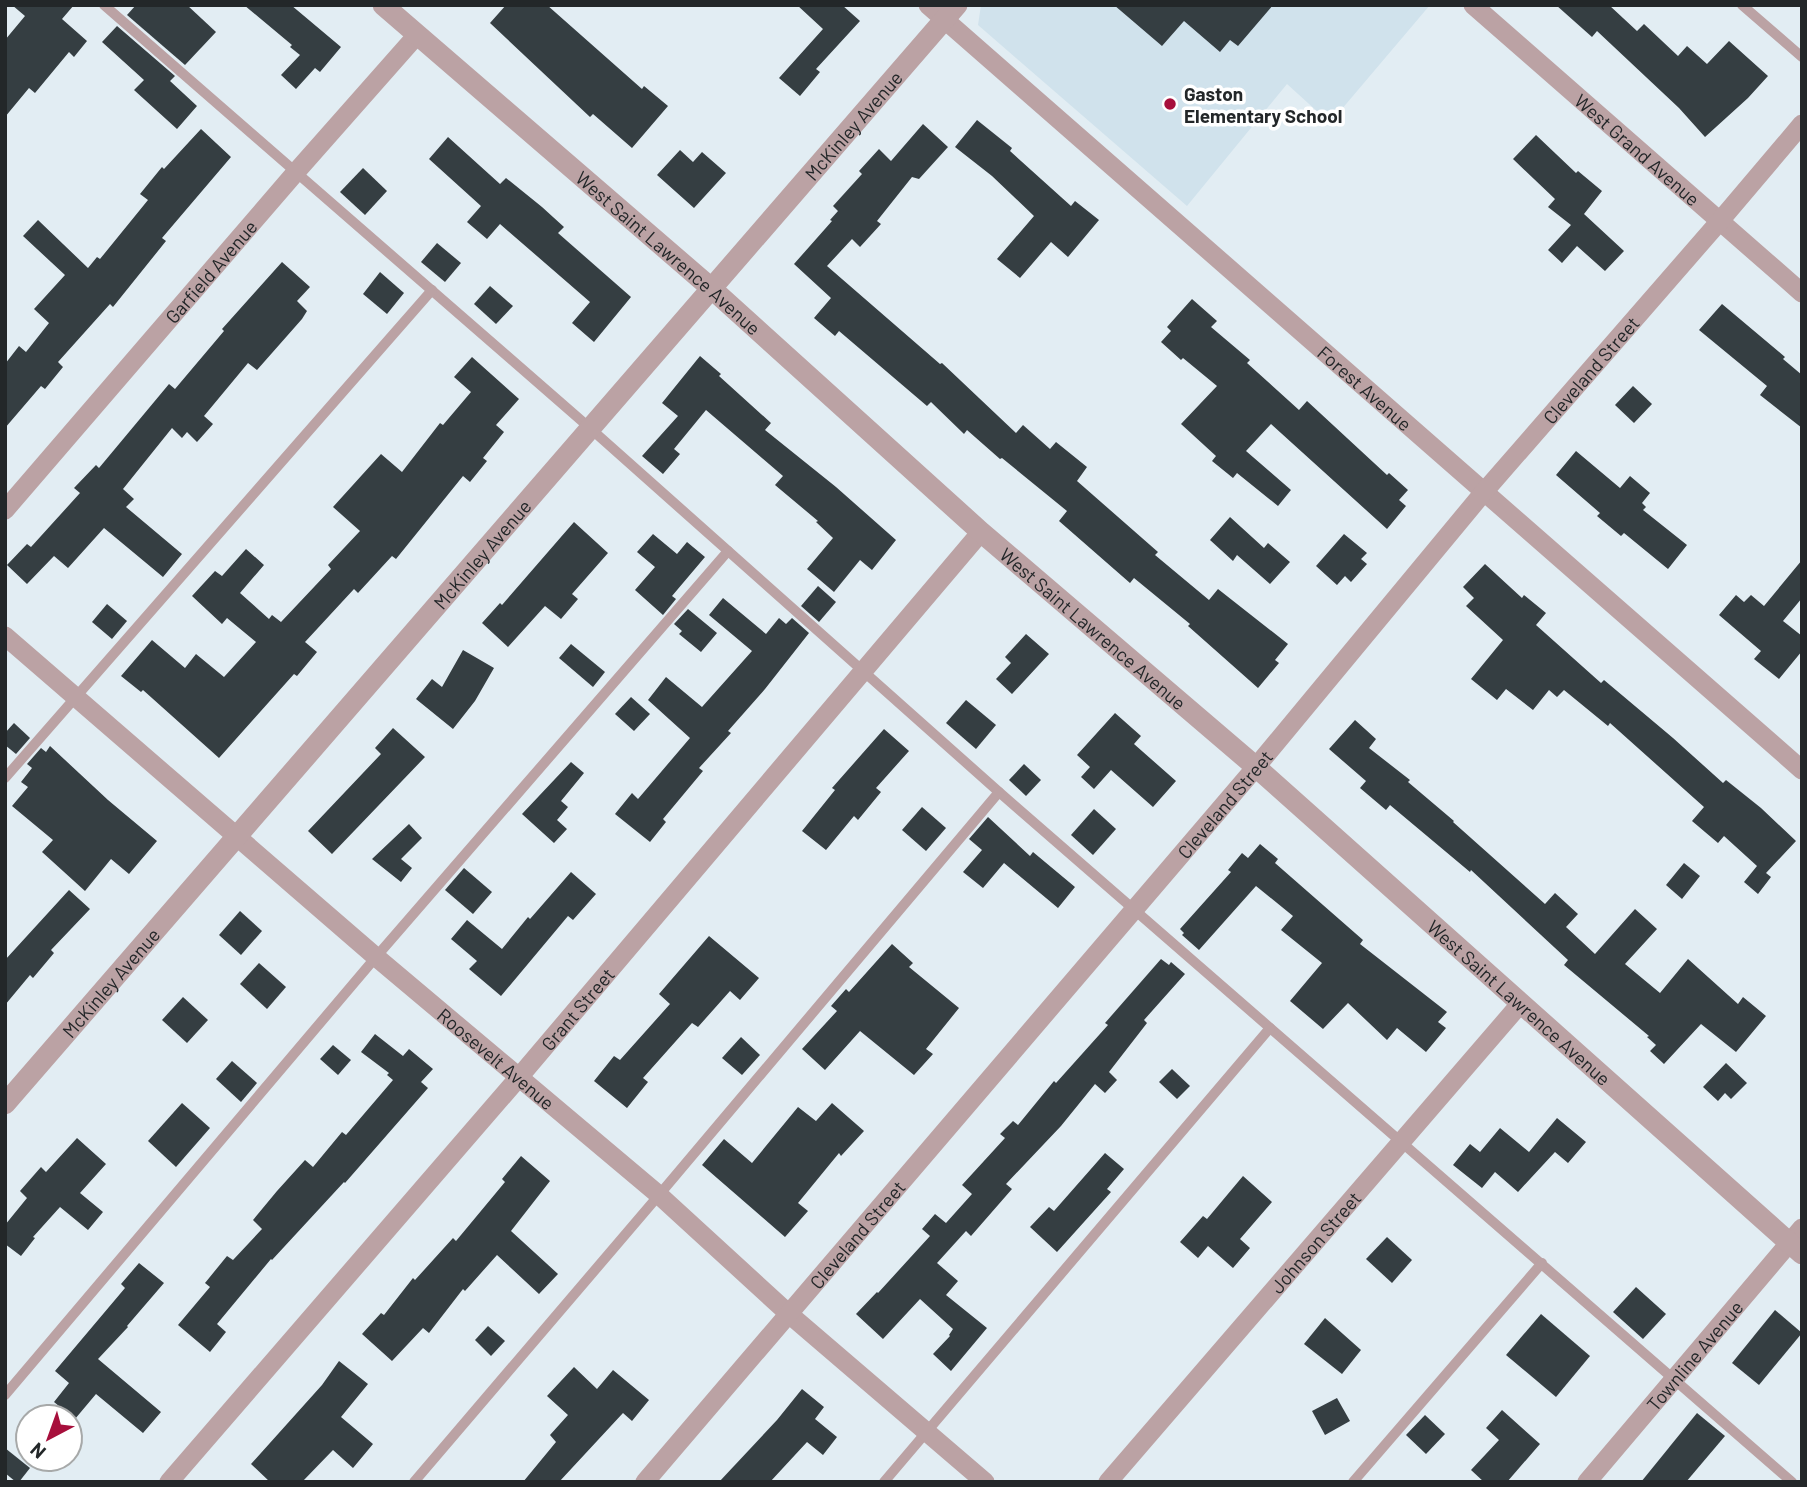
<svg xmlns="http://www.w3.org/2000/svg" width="1807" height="1487" font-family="Barlow,sans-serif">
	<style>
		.built { fill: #d0e2ec }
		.building { fill: #353e42 }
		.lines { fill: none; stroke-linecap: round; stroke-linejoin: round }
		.service { stroke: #bba2a4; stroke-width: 10 }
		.minor { stroke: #bba2a4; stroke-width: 19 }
		.tertiary { stroke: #bba2a4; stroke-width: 21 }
		.poi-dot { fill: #a70f3c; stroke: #fff; stroke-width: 2.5 }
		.labels { text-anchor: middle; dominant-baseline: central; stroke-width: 7; stroke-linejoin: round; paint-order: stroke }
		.poi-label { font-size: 19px; font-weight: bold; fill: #232729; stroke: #fff; text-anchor: start }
		.street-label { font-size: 19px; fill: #232729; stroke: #fff }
	</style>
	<rect width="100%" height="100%" fill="#e2edf3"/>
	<polygon class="built" points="981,5 1430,5 1330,123 1287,84 1187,206 978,25"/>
	<g class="building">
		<polygon points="12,5 74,5 62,19 87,41 74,57 69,52 35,93 29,88 5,117 5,40 25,16"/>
		<polygon points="136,5 187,5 216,32 185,65 127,15"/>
		<polygon points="244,5 291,5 341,47 320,72 315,68 296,89 281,75 300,55 290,47 292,45"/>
		<polygon points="506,5 547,5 642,89 644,86 668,106 632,148 593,114 590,117 490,23"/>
		<polygon points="797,5 842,5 860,21 816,69 820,72 800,96 779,78 823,29"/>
		<polygon points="1114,5 1273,5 1238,46 1230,40 1220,52 1184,21 1162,46"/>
		<polygon points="1556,5 1609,5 1637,31 1644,24 1678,56 1687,46 1707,64 1729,41 1768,76 1748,98 1705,137 1679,108 1597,31 1592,37"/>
		<polygon points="117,26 175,76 170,81 197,106 177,129 134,90 144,80 102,42"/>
		<polygon points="977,120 1012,148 1010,151 1071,206 1075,201 1099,220 1068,257 1051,242 1020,278 997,259 1034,216 992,176 955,147"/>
		<polygon points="923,124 948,147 919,179 912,177 877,221 881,224 860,247 852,239 827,266 940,364 942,363 1016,433 1023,425 1050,449 1056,442 1087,467 1077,481 1158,552 1155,555 1209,600 1218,589 1288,644 1275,660 1279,663 1258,688 1188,626 1190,624 1134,578 1130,583 1059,521 1067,511 1002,458 1000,459 967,430 964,434 931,402 927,406 839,331 835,336 814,318 831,298 794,264 832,221 830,220 838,211 833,206 862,174 859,171 879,149 891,161"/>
		<polygon points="201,129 231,157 162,238 166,241 113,307 110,304 58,362 63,367 45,389 41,386 5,428 5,364 19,346 26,352 49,323 34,309 65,275 23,236 38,220 88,268 97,257 100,259 148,200 140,194 162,167 164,169"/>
		<polygon points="1536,135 1576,173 1578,171 1602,191 1584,214 1624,251 1605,271 1577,246 1562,263 1548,250 1571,225 1548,207 1555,199 1513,159"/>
		<polygon points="448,137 500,184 506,178 542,207 564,227 558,233 631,297 594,342 572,323 590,302 500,224 487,239 467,222 481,206 429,159"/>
		<polygon points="680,150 693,162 702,152 726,173 694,208 657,175"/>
		<polygon points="363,168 387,191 365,215 340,192"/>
		<polygon points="437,243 461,263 445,282 421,262"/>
		<polygon points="282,262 310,287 297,301 307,311 302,319 257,370 248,363 204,416 213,424 197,442 187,432 182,438 172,428 123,489 134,499 126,507 182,554 163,577 104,528 68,568 54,556 27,584 7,565 27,544 31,547 80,493 74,488 96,465 99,468 169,384 175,389 224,331 222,329"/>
		<polygon points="380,272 404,293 387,314 363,294"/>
		<polygon points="490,286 513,306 496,324 474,304"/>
		<polygon points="1192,299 1217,321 1211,327 1250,360 1247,363 1299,410 1307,401 1387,475 1389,473 1408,490 1399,500 1406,506 1387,529 1271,424 1246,451 1291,490 1278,506 1237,473 1233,478 1212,461 1216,456 1181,424 1217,386 1183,358 1181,360 1161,342 1171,331 1167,327"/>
		<polygon points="1722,304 1785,357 1783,359 1802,375 1802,428 1760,395 1767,386 1699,330"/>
		<polygon points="700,356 721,374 719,376 771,423 765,430 836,487 896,540 872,570 860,560 834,592 807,569 833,538 816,522 818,521 775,485 783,476 706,410 674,449 680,454 663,474 642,456 678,416 662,403"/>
		<polygon points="472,357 519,399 496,425 504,432 483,458 487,461 470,482 463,476 396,559 392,556 358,593 354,589 305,642 317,652 297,676 294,674 219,758 143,690 141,692 121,676 152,640 185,668 196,654 224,677 256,642 227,618 222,624 192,596 215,571 222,576 246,549 264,565 240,593 269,619 272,615 281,622 331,569 328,565 360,531 333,507 381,454 402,472 440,423 443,425 471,392 454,377"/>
		<polygon points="1633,386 1652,404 1634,423 1615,405"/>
		<polygon points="1576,451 1620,488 1630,476 1650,493 1642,503 1646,507 1643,510 1687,545 1668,569 1624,533 1621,536 1597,516 1600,513 1556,475"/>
		<polygon points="1230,517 1264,548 1268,543 1290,562 1270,584 1237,555 1233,561 1210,540"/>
		<polygon points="574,522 608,553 572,594 578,599 561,619 545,606 508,647 482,623 500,603 502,605"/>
		<polygon points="653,534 677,554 687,542 705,557 672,596 676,599 663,615 635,590 655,567 637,552"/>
		<polygon points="1344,534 1367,553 1361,559 1367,564 1351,582 1345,576 1337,585 1316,566"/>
		<polygon points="1802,560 1802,598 1783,621 1802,636 1802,651 1779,679 1754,659 1761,651 1719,615 1736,595 1744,602 1751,595 1764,606"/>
		<polygon points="1485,564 1522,598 1524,595 1546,613 1536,625 1601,683 1604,680 1673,738 1723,783 1726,780 1761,808 1796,841 1766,873 1771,877 1758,894 1744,882 1757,866 1724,836 1718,843 1692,821 1704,807 1610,723 1608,726 1564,690 1557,697 1549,690 1533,710 1506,689 1497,700 1471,679 1503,640 1466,606 1474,598 1463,587"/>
		<polygon points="818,586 836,602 819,622 801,606"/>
		<polygon points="723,598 766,634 779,618 786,624 792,618 809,633 765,689 728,731 731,733 699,768 703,771 663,819 666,822 650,842 615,814 632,793 638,799 690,738 648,700 666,677 702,707 752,651 709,615"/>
		<polygon points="107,604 127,621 112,639 92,622"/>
		<polygon points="688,609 717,633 701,652 679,634 682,631 674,624"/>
		<polygon points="1026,634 1049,654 1012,694 996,679 1011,663 1005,657"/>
		<polygon points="571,644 605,672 593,687 559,658"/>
		<polygon points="463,650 494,668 475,701 453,729 416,699 432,679 442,687"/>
		<polygon points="631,697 650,714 634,731 615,714"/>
		<polygon points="966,700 996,725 976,749 946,723"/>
		<polygon points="1115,713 1141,736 1134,744 1176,781 1153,807 1111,770 1094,789 1081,777 1090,767 1077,755"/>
		<polygon points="1355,720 1376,739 1369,748 1410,780 1408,782 1454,821 1453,822 1545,904 1555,893 1578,914 1566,927 1595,954 1635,909 1657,929 1625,964 1660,993 1688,959 1738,1004 1743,997 1766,1016 1736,1052 1701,1024 1664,1064 1650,1051 1656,1045 1647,1037 1649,1036 1564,965 1568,960 1471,870 1470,872 1390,805 1386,810 1360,788 1366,781 1329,749"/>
		<polygon points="14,723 30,738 16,754 5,745 5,733"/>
		<polygon points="393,728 425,757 332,854 308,831 381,754 375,748"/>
		<polygon points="884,729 909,751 876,788 881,792 858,820 854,816 826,850 802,831 835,790 832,788"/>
		<polygon points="50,746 108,800 157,841 129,874 111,859 85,891 42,852 53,840 12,806 28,787 21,782 32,768 27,764 41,748 46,752"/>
		<polygon points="571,762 584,773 561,801 568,807 557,820 567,829 554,843 522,814"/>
		<polygon points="1024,764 1041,780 1026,796 1009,780"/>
		<polygon points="922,807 946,828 926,851 902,830"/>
		<polygon points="1094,809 1116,829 1093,855 1071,835"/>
		<polygon points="988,817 1030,856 1033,852 1075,887 1058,908 1004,863 983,888 963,872 982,850 969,839"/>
		<polygon points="409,824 422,838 401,859 412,868 401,882 372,859"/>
		<polygon points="1260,844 1278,859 1275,863 1363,940 1360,944 1447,1012 1438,1022 1446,1028 1426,1052 1397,1028 1387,1040 1348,1003 1323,1029 1290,1001 1322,963 1281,930 1293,916 1256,886 1199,950 1182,935 1184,933 1180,929 1231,872 1228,870 1242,853 1248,858"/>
		<polygon points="1684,863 1700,876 1682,899 1666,885"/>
		<polygon points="464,868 492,892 473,914 445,890"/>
		<polygon points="571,872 596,894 573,920 568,916 501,996 469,969 477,961 451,939 467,920 502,949 528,917 530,919"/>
		<polygon points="69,890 90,909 51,950 54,953 33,978 30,975 5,1005 5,960"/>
		<polygon points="240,911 262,931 241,955 219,935"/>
		<polygon points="709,936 759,978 740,1000 730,991 698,1027 692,1023 643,1078 648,1082 627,1108 594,1081 614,1056 620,1060 670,1004 659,994"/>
		<polygon points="892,944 913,963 909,967 959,1008 926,1049 933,1054 914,1075 860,1031 825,1070 802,1049 837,1011 831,1006 846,989 849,992"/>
		<polygon points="1161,959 1169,965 1171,962 1185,974 1144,1020 1147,1023 1109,1072 1117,1080 1105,1093 1095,1084 1061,1126 1006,1184 1012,1189 971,1236 966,1231 937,1263 958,1281 946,1295 987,1328 951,1371 933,1354 950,1336 949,1335 953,1329 920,1299 883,1339 856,1314 877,1292 878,1293 930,1236 922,1229 935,1214 946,1223 972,1194 962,1185 1005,1138 1000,1134 1013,1121 1018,1125 1054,1081 1056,1083 1108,1025 1105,1023"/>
		<polygon points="259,963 286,987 267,1009 240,984"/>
		<polygon points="183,997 208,1020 187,1043 162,1020"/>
		<polygon points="375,1034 403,1056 409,1049 433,1069 421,1082 428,1088 345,1183 344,1182 272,1260 271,1259 217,1324 226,1332 210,1352 178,1325 210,1287 205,1283 227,1256 233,1260 262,1229 253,1220 277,1191 305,1160 313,1167 342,1132 346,1135 393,1080 387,1075 389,1073 361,1052"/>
		<polygon points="741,1037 760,1055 742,1075 722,1058"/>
		<polygon points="333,1045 351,1060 338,1075 320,1059"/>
		<polygon points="232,1061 257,1083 241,1102 216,1079"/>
		<polygon points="1726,1063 1747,1083 1731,1099 1725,1093 1718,1101 1703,1087"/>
		<polygon points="1172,1069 1190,1086 1177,1099 1159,1082"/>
		<polygon points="182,1103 210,1128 176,1167 148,1141"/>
		<polygon points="832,1103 864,1131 841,1156 839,1153 798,1203 808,1211 785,1237 702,1165 724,1139 752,1163 798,1107 816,1121"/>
		<polygon points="1557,1118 1586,1142 1568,1163 1555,1152 1518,1192 1495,1172 1482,1188 1453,1165 1470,1144 1480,1152 1500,1128 1529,1152"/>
		<polygon points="77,1138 106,1164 80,1193 103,1212 88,1230 60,1207 33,1237 35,1238 21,1256 5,1244 5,1225 27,1198 20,1191 41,1167 46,1172"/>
		<polygon points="1105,1153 1124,1169 1107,1189 1111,1192 1057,1252 1030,1227 1049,1207 1054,1211"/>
		<polygon points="521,1156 550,1181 511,1231 558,1274 539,1294 497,1255 465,1291 463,1289 429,1333 423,1328 392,1361 362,1334 381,1313 384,1315 413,1278 415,1280 453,1238 456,1241 505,1182 502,1179"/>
		<polygon points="1243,1176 1272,1202 1240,1239 1250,1248 1233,1268 1208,1246 1198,1258 1180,1242 1203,1216 1207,1219"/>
		<polygon points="1387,1237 1412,1260 1392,1283 1366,1259"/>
		<polygon points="139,1263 164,1283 127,1326 128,1327 98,1359 161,1412 143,1433 96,1394 75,1419 54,1402 69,1383 55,1371 125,1288 121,1284"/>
		<polygon points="1636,1287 1666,1314 1643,1339 1613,1312"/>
		<polygon points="1775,1310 1802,1333 1759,1385 1732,1363"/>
		<polygon points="1541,1314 1590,1356 1556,1397 1506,1355"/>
		<polygon points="1325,1318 1361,1350 1342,1374 1304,1344"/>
		<polygon points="488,1326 505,1341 491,1356 475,1340"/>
		<polygon points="339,1361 368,1384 341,1417 373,1444 353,1468 333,1450 302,1482 270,1482 251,1464 322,1385"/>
		<polygon points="574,1367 597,1389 613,1370 649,1400 632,1421 623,1413 559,1482 523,1482 556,1442 550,1435 568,1415 547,1396"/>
		<polygon points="802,1389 824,1407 815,1419 837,1437 823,1455 807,1442 770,1482 719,1482 777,1420"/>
		<polygon points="1337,1398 1350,1421 1325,1435 1312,1411"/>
		<polygon points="1502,1410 1540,1444 1507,1482 1484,1482 1471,1470 1499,1440 1486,1428"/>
		<polygon points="1697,1413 1725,1436 1686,1482 1641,1482"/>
		<polygon points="1425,1415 1445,1434 1426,1454 1406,1435"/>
		<polygon points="5,1448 30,1468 19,1482 16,1482 5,1473"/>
	</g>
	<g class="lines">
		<g class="service">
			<polyline points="104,5 591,429 999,792 1792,1482"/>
			<polyline points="1742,5 1802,57"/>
			<polyline points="5,778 432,290"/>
			<polyline points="5,1395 376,957 728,551"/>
			<polyline points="414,1482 659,1195 999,792"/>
			<polyline points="884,1482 1270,1028"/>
			<polyline points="1353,1482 1542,1263"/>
		</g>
		<g class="minor">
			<path id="s1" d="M928,5L1802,770"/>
			<path id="s2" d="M1473,5L1802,293"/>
			<path id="s3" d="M5,510L296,172L417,35"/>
			<path id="s4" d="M5,636L376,957L659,1195L789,1314L985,1482"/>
			<path id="s5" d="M169,1482L520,1076L981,532"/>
			<path id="s6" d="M645,1482L1256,767L1483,493L1719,222L1802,124"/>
			<path id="s7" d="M1108,1482L1521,1003"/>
			<path id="s8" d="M1587,1482L1802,1228"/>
		</g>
		<g class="tertiary">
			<path id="s9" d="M383,5L711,288L981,532L1256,767L1802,1254"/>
			<path id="s10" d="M5,1104L957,5"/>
		</g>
	</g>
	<circle class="poi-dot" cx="1170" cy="104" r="7"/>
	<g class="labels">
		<g class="poi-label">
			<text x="1184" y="93">Gaston<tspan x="1184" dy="22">Elementary School</tspan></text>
		</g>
		<g class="street-label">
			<text stroke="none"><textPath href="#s10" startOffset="1295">McKinley Avenue</textPath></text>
			<text stroke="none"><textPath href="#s2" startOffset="219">West Grand Avenue</textPath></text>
			<text stroke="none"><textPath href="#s9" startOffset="378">West Saint Lawrence Avenue</textPath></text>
			<text stroke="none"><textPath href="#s3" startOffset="315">Garfield Avenue</textPath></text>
			<text stroke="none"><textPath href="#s6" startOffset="1460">Cleveland Street</textPath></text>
			<text stroke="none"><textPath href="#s1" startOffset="581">Forest Avenue</textPath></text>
			<text stroke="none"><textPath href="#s10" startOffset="728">McKinley Avenue</textPath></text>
			<text stroke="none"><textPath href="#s9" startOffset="945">West Saint Lawrence Avenue</textPath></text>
			<text stroke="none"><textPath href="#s6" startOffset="892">Cleveland Street</textPath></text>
			<text stroke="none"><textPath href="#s10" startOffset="161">McKinley Avenue</textPath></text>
			<text stroke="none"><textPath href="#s9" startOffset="1512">West Saint Lawrence Avenue</textPath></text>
			<text stroke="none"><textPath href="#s5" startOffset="625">Grant Street</textPath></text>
			<text stroke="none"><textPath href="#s4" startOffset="648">Roosevelt Avenue</textPath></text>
			<text stroke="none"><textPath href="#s6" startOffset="326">Cleveland Street</textPath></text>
			<text stroke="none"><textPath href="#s7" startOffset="317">Johnson Street</textPath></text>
			<text stroke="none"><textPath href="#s8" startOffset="166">Townline Avenue</textPath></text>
		</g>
	</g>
	<rect width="1807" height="1487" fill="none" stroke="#232729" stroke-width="14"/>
	<g transform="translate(49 1438) rotate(221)"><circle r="33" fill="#ffffff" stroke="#a7a9a9" stroke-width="2"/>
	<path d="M0-5L12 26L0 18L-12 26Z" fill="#a70f3c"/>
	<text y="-10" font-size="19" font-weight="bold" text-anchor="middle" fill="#232729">N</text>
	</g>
</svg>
